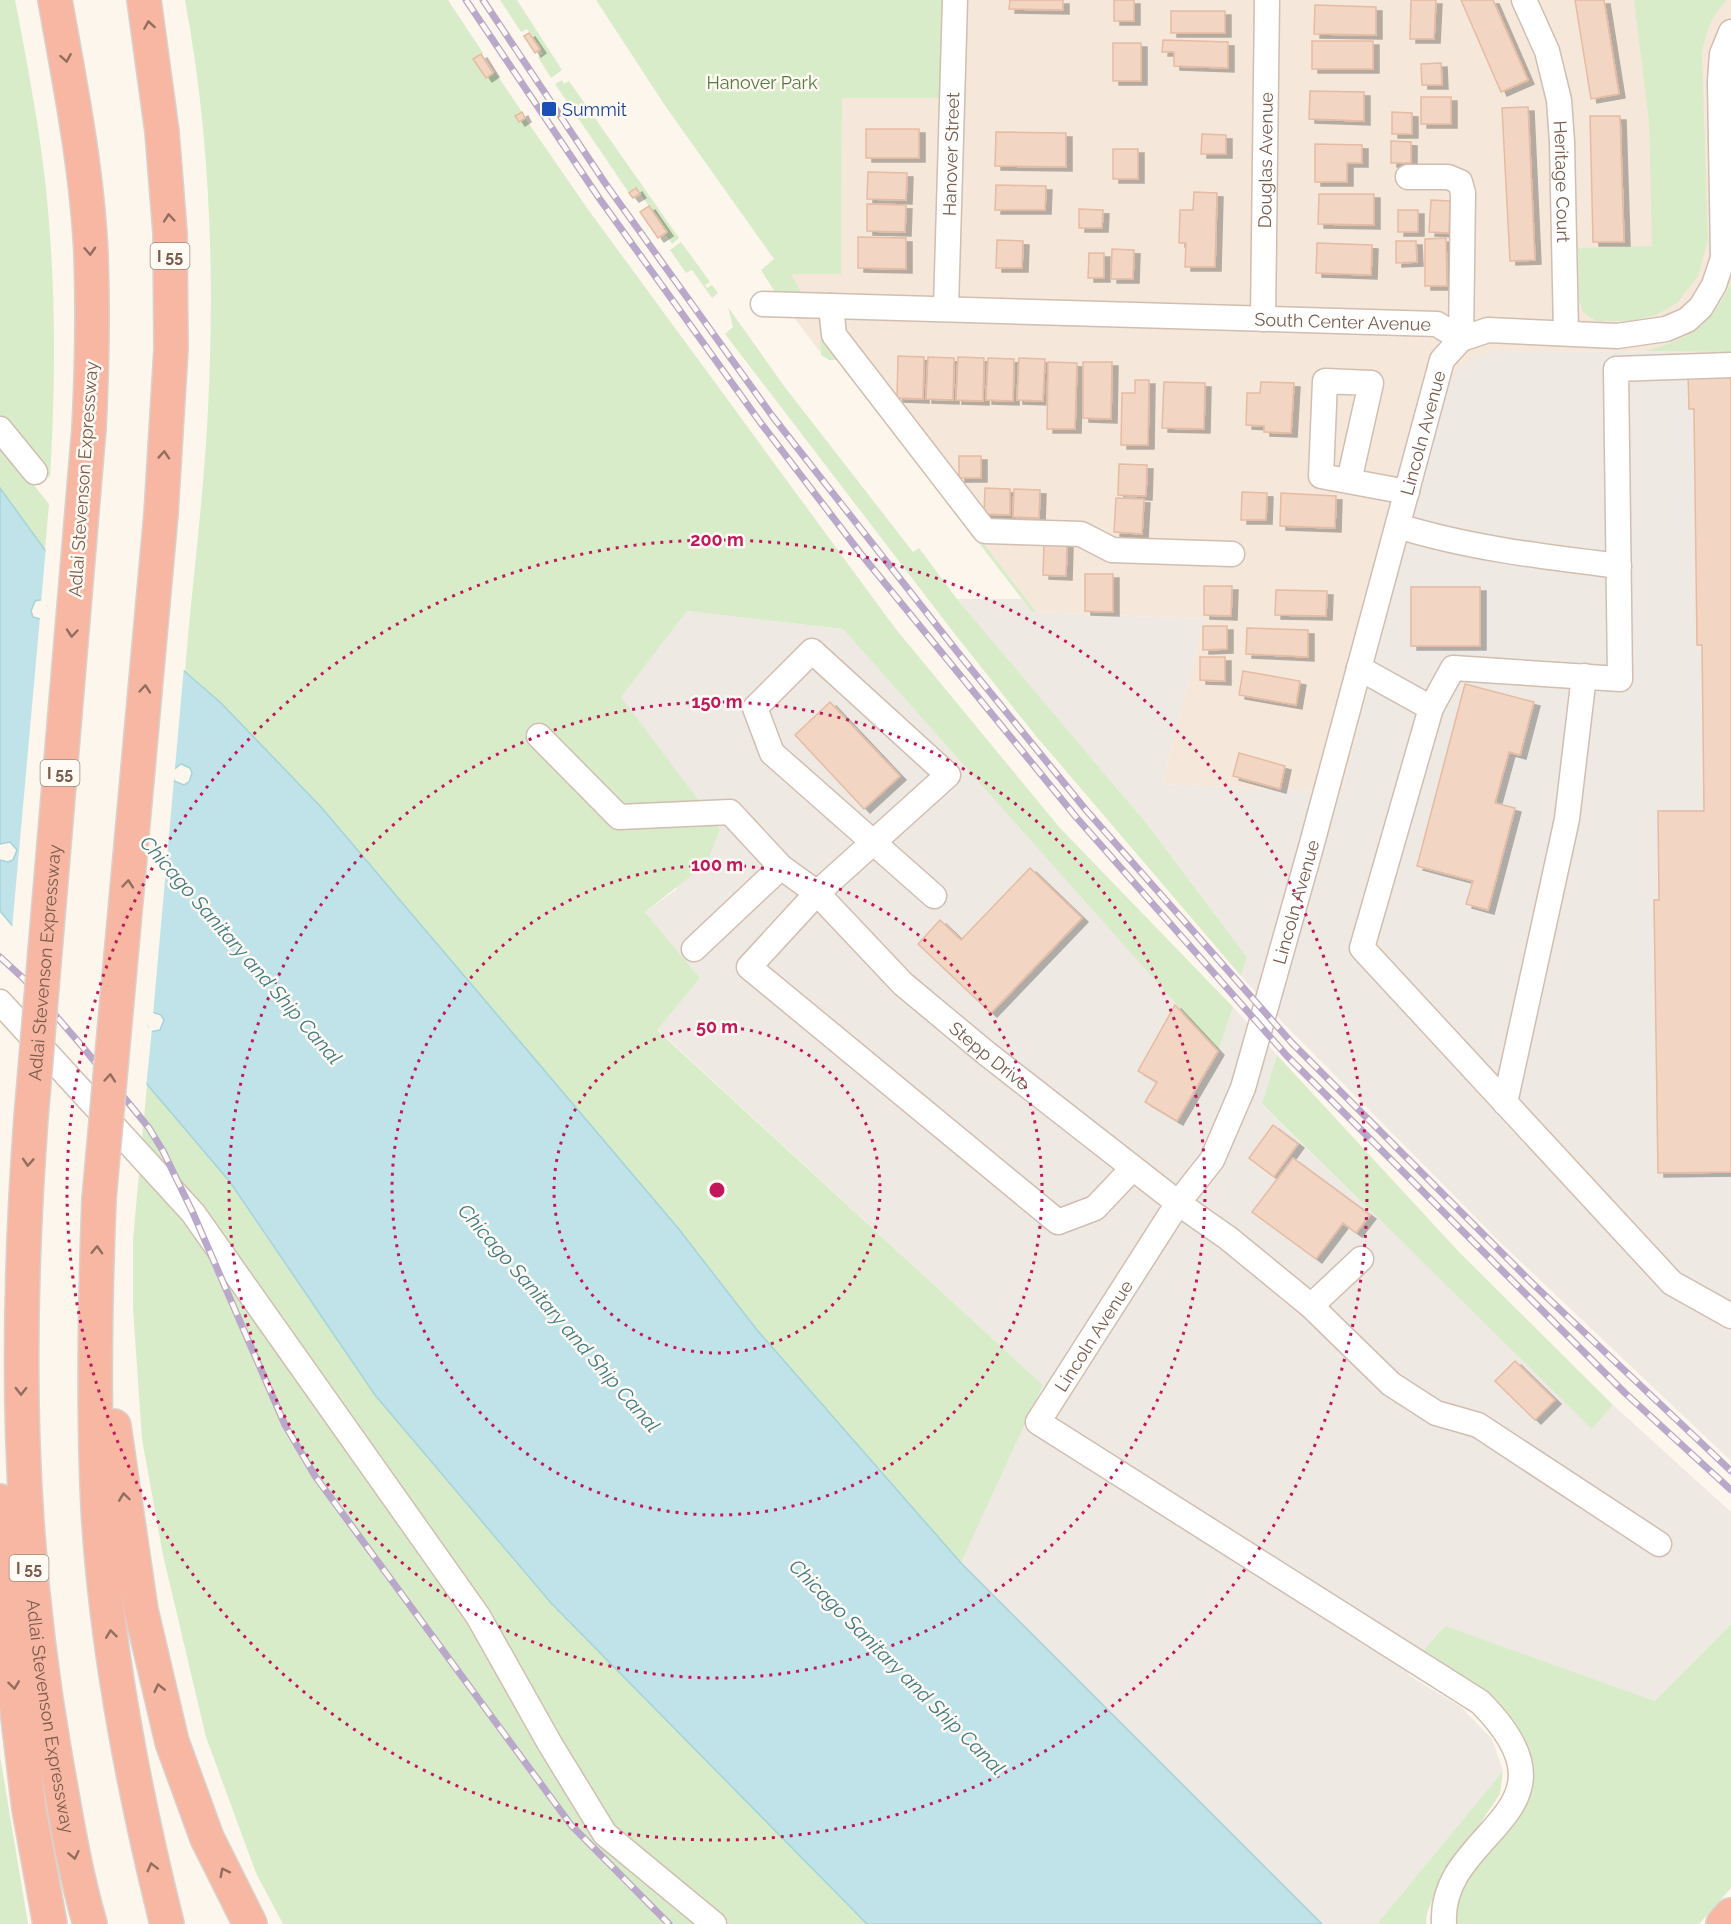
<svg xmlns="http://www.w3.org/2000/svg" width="1731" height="1924" font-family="Raleway,sans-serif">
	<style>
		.residential { fill: #f5e8da }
		.industrial { fill: #efe9e4 }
		.green { fill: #d8ecc9 }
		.water { fill: #bfe3e8; stroke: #a5d3da; stroke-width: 1.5; fill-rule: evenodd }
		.pier { fill: #fdf6ec }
		.building { fill: #f3d5c3; stroke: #e6bba3; stroke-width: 1.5; filter: url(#shadow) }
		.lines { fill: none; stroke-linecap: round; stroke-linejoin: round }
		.minor-casing { stroke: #d1beb0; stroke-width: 27 }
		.highway-casing { stroke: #dad1cd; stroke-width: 36 }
		.minor { stroke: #fff; stroke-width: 24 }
		.highway { stroke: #f7b7a3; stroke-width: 33 }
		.rail-casing { stroke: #b9a8c9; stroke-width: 7 }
		.rail { stroke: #fffaf3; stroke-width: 4.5; stroke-dasharray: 14; stroke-linecap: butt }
		.highway-bridge-casing { stroke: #dad1cd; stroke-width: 36; stroke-linecap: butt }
		.highway-bridge { stroke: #f7b7a3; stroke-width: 33 }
		.oneway { stroke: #936e5e }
		.ring { fill: none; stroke: #c2185b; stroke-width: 3; stroke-dasharray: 3 6 }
		.transit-dot { fill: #1a4fb4; stroke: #fffaf3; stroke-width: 2 }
		.labels { text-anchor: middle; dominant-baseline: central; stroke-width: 5; stroke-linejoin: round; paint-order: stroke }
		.shield { fill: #fffaf3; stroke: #a28b7f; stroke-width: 1.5 }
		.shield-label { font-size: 16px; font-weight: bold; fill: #7a5c4d }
		.park-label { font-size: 18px; fill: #537a41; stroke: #fffaf3 }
		.transit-label { font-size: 18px; fill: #164399; stroke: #fffaf3; text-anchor: start }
		.street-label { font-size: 18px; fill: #7a5c4d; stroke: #fffaf3 }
		.water-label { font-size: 20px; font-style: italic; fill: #437c86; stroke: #fffaf3 }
		.centre { fill: #c2185b; stroke: #fffaf3; stroke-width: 3 }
		.ring-label { font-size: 18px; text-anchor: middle; font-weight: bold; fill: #c2185b; stroke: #fffaf3; stroke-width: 5; stroke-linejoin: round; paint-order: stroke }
	</style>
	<defs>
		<filter id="shadow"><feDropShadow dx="6" dy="4" stdDeviation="0" flood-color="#0004"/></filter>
	</defs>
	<rect width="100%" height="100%" fill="#fdf6ec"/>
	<polygon class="residential" points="942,0 1731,0 1731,352 1496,351 1440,409 1342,792 1162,784 1204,619 1036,612 823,334 820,352 775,292 800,292 790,274 841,274 842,97 941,97"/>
	<g class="industrial">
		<polygon points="1496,351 1731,352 1731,1461 1501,1243 1285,1025 1241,976 1247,957 1147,824 957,599 1022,599 1032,611 1036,612 1204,619 1162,784 1342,792 1440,409 1449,383 1459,368 1479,356"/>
		<polygon points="687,611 843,629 1218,1050 1233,1007 1277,1055 1262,1105 1592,1428 1613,1405 1731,1512 1731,1624 1655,1701 1445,1627 1420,1655 1408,1675 1461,1707 1492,1739 1503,1771 1377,1924 1322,1924 961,1563 1043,1385 657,1029 700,978 645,912 677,889 620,697"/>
	</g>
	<g class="green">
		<path d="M0,0H15L18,15C31,84 44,153 49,222C56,308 55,393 50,478L0,415Z"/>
		<path d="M185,0H448L483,53L474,59L485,78L495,72L522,112L515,116L518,122L525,118L587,208L895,628L1060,828L1233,1007L1218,1051L843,629L687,611L621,697L720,829L706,864L645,912L700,978L657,1030L1043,1385L961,1563L757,1330L678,1228L321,807L221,703L185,671C192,584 204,496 208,408C215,273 210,134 185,0Z"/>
		<polygon points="500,0 517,0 562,70 551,78 538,57 543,53 527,29 521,32"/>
		<polygon points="596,0 942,0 941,98 842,98 841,274 791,274 801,292 775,292 761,270 774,259 666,107"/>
		<path d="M1634,0H1727C1711,16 1706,31 1702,54L1708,241L1698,276L1677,303L1656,315L1630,321H1596L1583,312L1579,300L1578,248L1652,246L1649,121Z"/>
		<polygon points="562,80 564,84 569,81 679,238 672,244 665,234 667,232 636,188 629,193 555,84"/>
		<polygon points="681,242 710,282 705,285 707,288 712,285 718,293 712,298 692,270 686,273 670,250"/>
		<path d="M1731,283V352L1644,351C1689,340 1711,326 1731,283Z"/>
		<polygon points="728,307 784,386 913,552 919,548 957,599 1147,824 1247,957 1241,976 1036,736 954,633 725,334 733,327"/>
		<polygon points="823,333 1036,612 1032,612 1022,599 838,360 829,360 821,355 820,343"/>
		<polygon points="0,443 49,504 45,550 0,488"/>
		<polygon points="1277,1055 1459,1252 1613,1405 1592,1429 1262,1104"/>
		<polygon points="147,1084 230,1182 375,1395 551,1603 867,1924 283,1924 256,1873 206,1737 163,1555 142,1439 133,1308 133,1240"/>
		<polygon points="1731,1624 1731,1888 1699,1924 1452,1924 1453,1908 1469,1875 1525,1806 1533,1789 1532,1758 1512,1721 1420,1655 1445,1626 1655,1701"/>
		<polygon points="0,1756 28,1924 0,1924"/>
		<polygon points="1503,1771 1500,1794 1439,1884 1427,1913 1426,1924 1377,1924"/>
	</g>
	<path class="water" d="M0,488L45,550L221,703L321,807L678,1228L757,1330L961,1563L1322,1924H867L551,1603L375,1395L230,1182L0,911V860L8,862L13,860L17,850L10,842L0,844ZM40,600H45L51,613L43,620L33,617L31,611L35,601ZM181,764L190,768L192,773L189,782L184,785L174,781L172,771ZM152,1012L161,1015L164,1020L160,1030L150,1032L144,1018Z"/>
	<polygon class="pier" points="46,546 184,667 153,1015 147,1019 148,1027 152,1029 146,1088 12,929 40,617 48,612 47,605 41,603"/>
	<g class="building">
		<polygon points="1010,0 1063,0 1063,10 1009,9"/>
		<rect x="1114" y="0" width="20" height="21"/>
		<polygon points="1411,0 1436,0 1434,39 1410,39"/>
		<polygon points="1461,0 1493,0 1528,80 1501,92"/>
		<polygon points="1575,0 1604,0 1619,94 1591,99"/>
		<polygon points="1315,5 1376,7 1376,35 1314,34"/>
		<rect x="1171" y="11" width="54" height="22"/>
		<polygon points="529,33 540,49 535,53 524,36"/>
		<polygon points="1163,40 1228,42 1228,68 1174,66 1174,52 1162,52"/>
		<rect x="1312" y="41" width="61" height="28"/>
		<rect x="1113" y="43" width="28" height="38"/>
		<polygon points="481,54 493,73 486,78 473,59"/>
		<polygon points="1441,63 1442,85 1422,85 1421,64"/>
		<polygon points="1310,91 1364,92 1364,121 1309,119"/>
		<rect x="1421" y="97" width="30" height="27"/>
		<polygon points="1528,107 1535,260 1510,261 1502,108"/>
		<polygon points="522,112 525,118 519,122 515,116"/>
		<polygon points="1392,112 1412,113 1412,134 1392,134"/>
		<polygon points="1590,116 1620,116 1624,242 1593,242"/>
		<rect x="866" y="129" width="53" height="29"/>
		<polygon points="996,132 1066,133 1066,167 995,166"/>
		<polygon points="1202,134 1226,135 1226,154 1201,154"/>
		<polygon points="1391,141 1411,142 1411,163 1391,163"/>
		<polygon points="1315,144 1362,145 1362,163 1347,163 1347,182 1315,182"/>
		<rect x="1113" y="149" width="25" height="30"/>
		<polygon points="868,172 907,173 906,200 867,199"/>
		<polygon points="996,185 1046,186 1045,210 995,210"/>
		<polygon points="636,188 640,194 633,198 629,193"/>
		<polygon points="1194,192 1217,193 1215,267 1185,267 1186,243 1179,243 1180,210 1193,210"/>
		<polygon points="1319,194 1374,194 1374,225 1318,224"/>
		<polygon points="1431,200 1450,201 1449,233 1429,232"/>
		<polygon points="867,204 906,205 905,232 867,231"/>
		<polygon points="649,206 667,232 658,238 640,212"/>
		<polygon points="1079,209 1103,210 1102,228 1079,228"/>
		<rect x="1398" y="210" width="20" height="22"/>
		<polygon points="858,237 906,238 906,269 858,268"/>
		<polygon points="1446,238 1447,286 1425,286 1425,239"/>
		<polygon points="997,240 1023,241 1022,268 996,268"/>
		<polygon points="1396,241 1416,241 1417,262 1396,263"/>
		<polygon points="1317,243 1372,245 1371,275 1316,273"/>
		<polygon points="1112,249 1134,250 1133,279 1111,279"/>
		<polygon points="1089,253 1104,253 1104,278 1088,278"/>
		<polygon points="898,356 924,357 923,399 897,398"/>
		<polygon points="928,357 954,358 953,400 926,399"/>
		<polygon points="958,357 984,358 983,401 956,400"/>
		<polygon points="988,358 1014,359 1013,401 986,400"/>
		<polygon points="1019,358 1045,359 1043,401 1017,400"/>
		<polygon points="1048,362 1077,363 1075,429 1047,429"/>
		<polygon points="1083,362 1112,362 1111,419 1083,418"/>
		<polygon points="1688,373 1731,373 1731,1172 1658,1173 1654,900 1659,900 1658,811 1704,811 1702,645 1697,645 1694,409 1689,409"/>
		<polygon points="1135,380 1149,380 1148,445 1121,445 1122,393 1135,393"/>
		<polygon points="1164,382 1205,383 1204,429 1162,428"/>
		<polygon points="1261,382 1294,383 1291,433 1264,432 1264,426 1246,425 1247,393 1260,393"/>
		<rect x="959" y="456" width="22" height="22"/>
		<polygon points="1119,464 1147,465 1146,496 1118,495"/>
		<polygon points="985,488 1010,489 1010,515 984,514"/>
		<polygon points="1014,489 1040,490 1039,518 1013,517"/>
		<polygon points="1242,492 1267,493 1266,520 1241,520"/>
		<polygon points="1281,493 1336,496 1335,528 1280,526"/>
		<polygon points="1116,498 1144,499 1142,534 1114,532"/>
		<polygon points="1044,543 1067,544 1066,576 1043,575"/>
		<polygon points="1085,574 1113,574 1113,612 1085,611"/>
		<polygon points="1204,586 1232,586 1231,616 1204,615"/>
		<rect x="1411" y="587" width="69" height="59"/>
		<polygon points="1276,590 1327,591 1326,616 1275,615"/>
		<polygon points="1203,626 1227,626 1227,649 1203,650"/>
		<polygon points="1247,628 1308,630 1308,657 1246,654"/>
		<polygon points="1200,657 1225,657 1225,681 1200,680"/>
		<polygon points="1243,671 1300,681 1296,705 1239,695"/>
		<polygon points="1465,684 1534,702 1520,755 1509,752 1495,803 1515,808 1488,910 1466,904 1473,881 1417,866"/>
		<polygon points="830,702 900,776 864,809 795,735"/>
		<polygon points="1239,753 1285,766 1280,789 1233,776"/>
		<polygon points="1030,868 1082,918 991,1013 918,944 940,920 961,940"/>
		<polygon points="1175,1005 1218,1051 1177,1121 1145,1102 1157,1082 1138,1071"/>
		<polygon points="1273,1125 1298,1144 1274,1177 1249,1158"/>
		<polygon points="1293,1158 1370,1215 1356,1233 1343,1223 1316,1259 1252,1212"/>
		<polygon points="1515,1361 1555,1400 1535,1420 1495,1381"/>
	</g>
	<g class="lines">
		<defs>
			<g id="minor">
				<path id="s1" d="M1524,0L1547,51L1559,100L1562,142L1566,333"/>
				<polyline points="1408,177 1448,177 1460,182 1463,193 1461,339"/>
				<path id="s2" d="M763,304L1437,324L1461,339L1488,330L1617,336L1666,329L1687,320L1701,307L1714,285L1723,258L1720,81L1722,54L1731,32"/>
				<polyline points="831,306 834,335 985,531 1081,534 1112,550 1232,554"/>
				<path id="s3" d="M946,308L955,0"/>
				<path id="s4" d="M1263,319L1267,0"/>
				<polyline points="1731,365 1616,369 1620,679 1453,668 1431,708 1362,948 1672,1283 1731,1316"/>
				<polyline points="0,429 35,472"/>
				<polyline points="1349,481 1371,383 1325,381 1321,476 1407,492"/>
				<path d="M1398,526C1469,548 1545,557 1619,566"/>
				<polyline points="1359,668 1431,708"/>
				<path id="s5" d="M539,736L619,817L730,812L781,867L817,893L903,984L986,1053L1178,1203L1228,1238L1311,1306L1391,1384L1436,1413L1478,1425L1659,1544"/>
				<polyline points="934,896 772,753 755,708 812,651 948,775 817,893 749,967 1058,1222 1095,1208 1133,1168"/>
				<polyline points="694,949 781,867"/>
				<polyline points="0,1002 193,1213 478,1616 550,1744 605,1834 714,1924"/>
				<polyline points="1505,1103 1567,819 1584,676"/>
				<polyline points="1311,1306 1361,1259"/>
				<path id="s6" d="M1444,1924C1438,1829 1592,1814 1480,1702L1038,1422L1178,1203L1212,1160L1243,1088L1311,847L1442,360L1461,339"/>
			</g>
			<g id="highway">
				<path d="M55,0C70,84 87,169 91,254C93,312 92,370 89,428"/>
				<polyline points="144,0 162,132 170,233 171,349 161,514"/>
				<path id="s7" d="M31,1118C15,1337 17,1538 55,1755C65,1811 74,1869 90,1924"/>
				<path d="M99,1199C95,1302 93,1405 98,1508C106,1648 133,1788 167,1924"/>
				<polyline points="114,1426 141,1610 172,1742 207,1838 250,1924"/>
				<polyline points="0,1501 7,1627 29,1809 50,1924"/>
				<polyline points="1723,1924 1731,1915"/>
			</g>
		</defs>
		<use href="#minor" class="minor-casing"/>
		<use href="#highway" class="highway-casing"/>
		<use href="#minor" class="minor"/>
		<use href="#highway" class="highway"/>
		<defs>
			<g id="rail">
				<polyline points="466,0 599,198 760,422 861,554 1076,817 1287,1056 1625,1393 1731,1490"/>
				<polyline points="483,0 605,183 773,417 963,659 1086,810 1292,1043 1534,1285 1731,1471"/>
				<polyline points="0,957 24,979 82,1046 149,1128 163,1151 193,1213 285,1425 315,1476 571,1825 669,1924"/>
			</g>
		</defs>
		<use href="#rail" class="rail-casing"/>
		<use href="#rail" class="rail"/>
		<defs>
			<g id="highway-bridge">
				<path id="s8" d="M31,1118L89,428"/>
				<polyline points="99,1199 161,514"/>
			</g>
		</defs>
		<use href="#highway-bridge" class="highway-bridge-casing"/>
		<use href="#highway-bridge" class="highway-bridge"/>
	</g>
	<defs><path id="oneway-chevron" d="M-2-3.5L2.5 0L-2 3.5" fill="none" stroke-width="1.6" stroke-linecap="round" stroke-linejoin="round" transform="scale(1.5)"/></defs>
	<g class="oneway">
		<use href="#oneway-chevron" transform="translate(149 25) rotate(-99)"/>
		<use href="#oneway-chevron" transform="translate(66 58) rotate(80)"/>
		<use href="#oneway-chevron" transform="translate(169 218) rotate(-95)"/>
		<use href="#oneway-chevron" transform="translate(90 251) rotate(87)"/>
		<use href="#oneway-chevron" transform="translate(164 455) rotate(-86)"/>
		<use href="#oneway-chevron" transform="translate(72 633) rotate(95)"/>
		<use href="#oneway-chevron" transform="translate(145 689) rotate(-85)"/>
		<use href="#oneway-chevron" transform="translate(128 884) rotate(-85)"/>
		<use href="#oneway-chevron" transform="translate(110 1078) rotate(-85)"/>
		<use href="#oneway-chevron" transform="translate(28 1162) rotate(94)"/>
		<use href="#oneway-chevron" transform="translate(97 1250) rotate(-88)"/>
		<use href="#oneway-chevron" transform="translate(21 1391) rotate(90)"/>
		<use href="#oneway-chevron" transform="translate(124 1497) rotate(-98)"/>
		<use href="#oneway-chevron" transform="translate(111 1634) rotate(-97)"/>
		<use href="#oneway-chevron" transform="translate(14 1685) rotate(83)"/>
		<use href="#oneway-chevron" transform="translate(159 1688) rotate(-103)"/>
		<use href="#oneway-chevron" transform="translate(74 1855) rotate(78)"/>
		<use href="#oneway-chevron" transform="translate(152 1867) rotate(-104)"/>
		<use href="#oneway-chevron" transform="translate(224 1872) rotate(-117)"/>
	</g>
	<g class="ring">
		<circle cx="717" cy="1190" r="163"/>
		<circle cx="717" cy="1190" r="325"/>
		<circle cx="717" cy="1190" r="488"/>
		<circle cx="717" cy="1190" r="650"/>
	</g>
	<rect class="transit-dot" x="541" y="101" width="16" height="16" rx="3"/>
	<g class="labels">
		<g class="shield">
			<rect x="150.5" y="243" width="39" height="26" rx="4.5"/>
			<rect x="40.5" y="760" width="39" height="26" rx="4.5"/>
			<rect x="9.5" y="1555" width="39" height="26" rx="4.5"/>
		</g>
		<g class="shield-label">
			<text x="170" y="256">I 55</text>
			<text x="60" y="773">I 55</text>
			<text x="29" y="1568">I 55</text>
		</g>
		<g class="park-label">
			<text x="762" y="82">Hanover Park</text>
		</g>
		<g class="transit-label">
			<text x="562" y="109">Summit</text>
		</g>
		<g class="street-label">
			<text stroke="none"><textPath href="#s3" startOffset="154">Hanover Street</textPath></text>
			<text stroke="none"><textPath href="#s4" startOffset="159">Douglas Avenue</textPath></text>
			<text stroke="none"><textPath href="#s1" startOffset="188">Heritage Court</textPath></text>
			<text stroke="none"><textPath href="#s2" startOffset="580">South Center Avenue</textPath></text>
			<text stroke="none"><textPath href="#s6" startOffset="1854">Lincoln Avenue</textPath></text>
			<text transform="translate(83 479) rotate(-86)">Adlai Stevenson Expressway</text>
			<text stroke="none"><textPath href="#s6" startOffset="1368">Lincoln Avenue</textPath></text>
			<text stroke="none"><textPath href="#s8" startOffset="156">Adlai Stevenson Expressway</textPath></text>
			<text stroke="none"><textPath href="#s5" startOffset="582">Stepp Drive</textPath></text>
			<text stroke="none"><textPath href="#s6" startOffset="884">Lincoln Avenue</textPath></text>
			<text stroke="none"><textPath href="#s7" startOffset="600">Adlai Stevenson Expressway</textPath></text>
		</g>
		<g class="water-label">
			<text transform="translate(241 950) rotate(49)">Chicago Sanitary and Ship Canal</text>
			<text transform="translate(559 1318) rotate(49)">Chicago Sanitary and Ship Canal</text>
			<text transform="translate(897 1667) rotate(45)">Chicago Sanitary and Ship Canal</text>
		</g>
	</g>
	<circle cx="717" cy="1190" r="9" class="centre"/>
	<g class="ring-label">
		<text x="717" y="546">200 m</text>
		<text x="717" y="708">150 m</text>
		<text x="717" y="871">100 m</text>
		<text x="717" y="1033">50 m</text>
	</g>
</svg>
